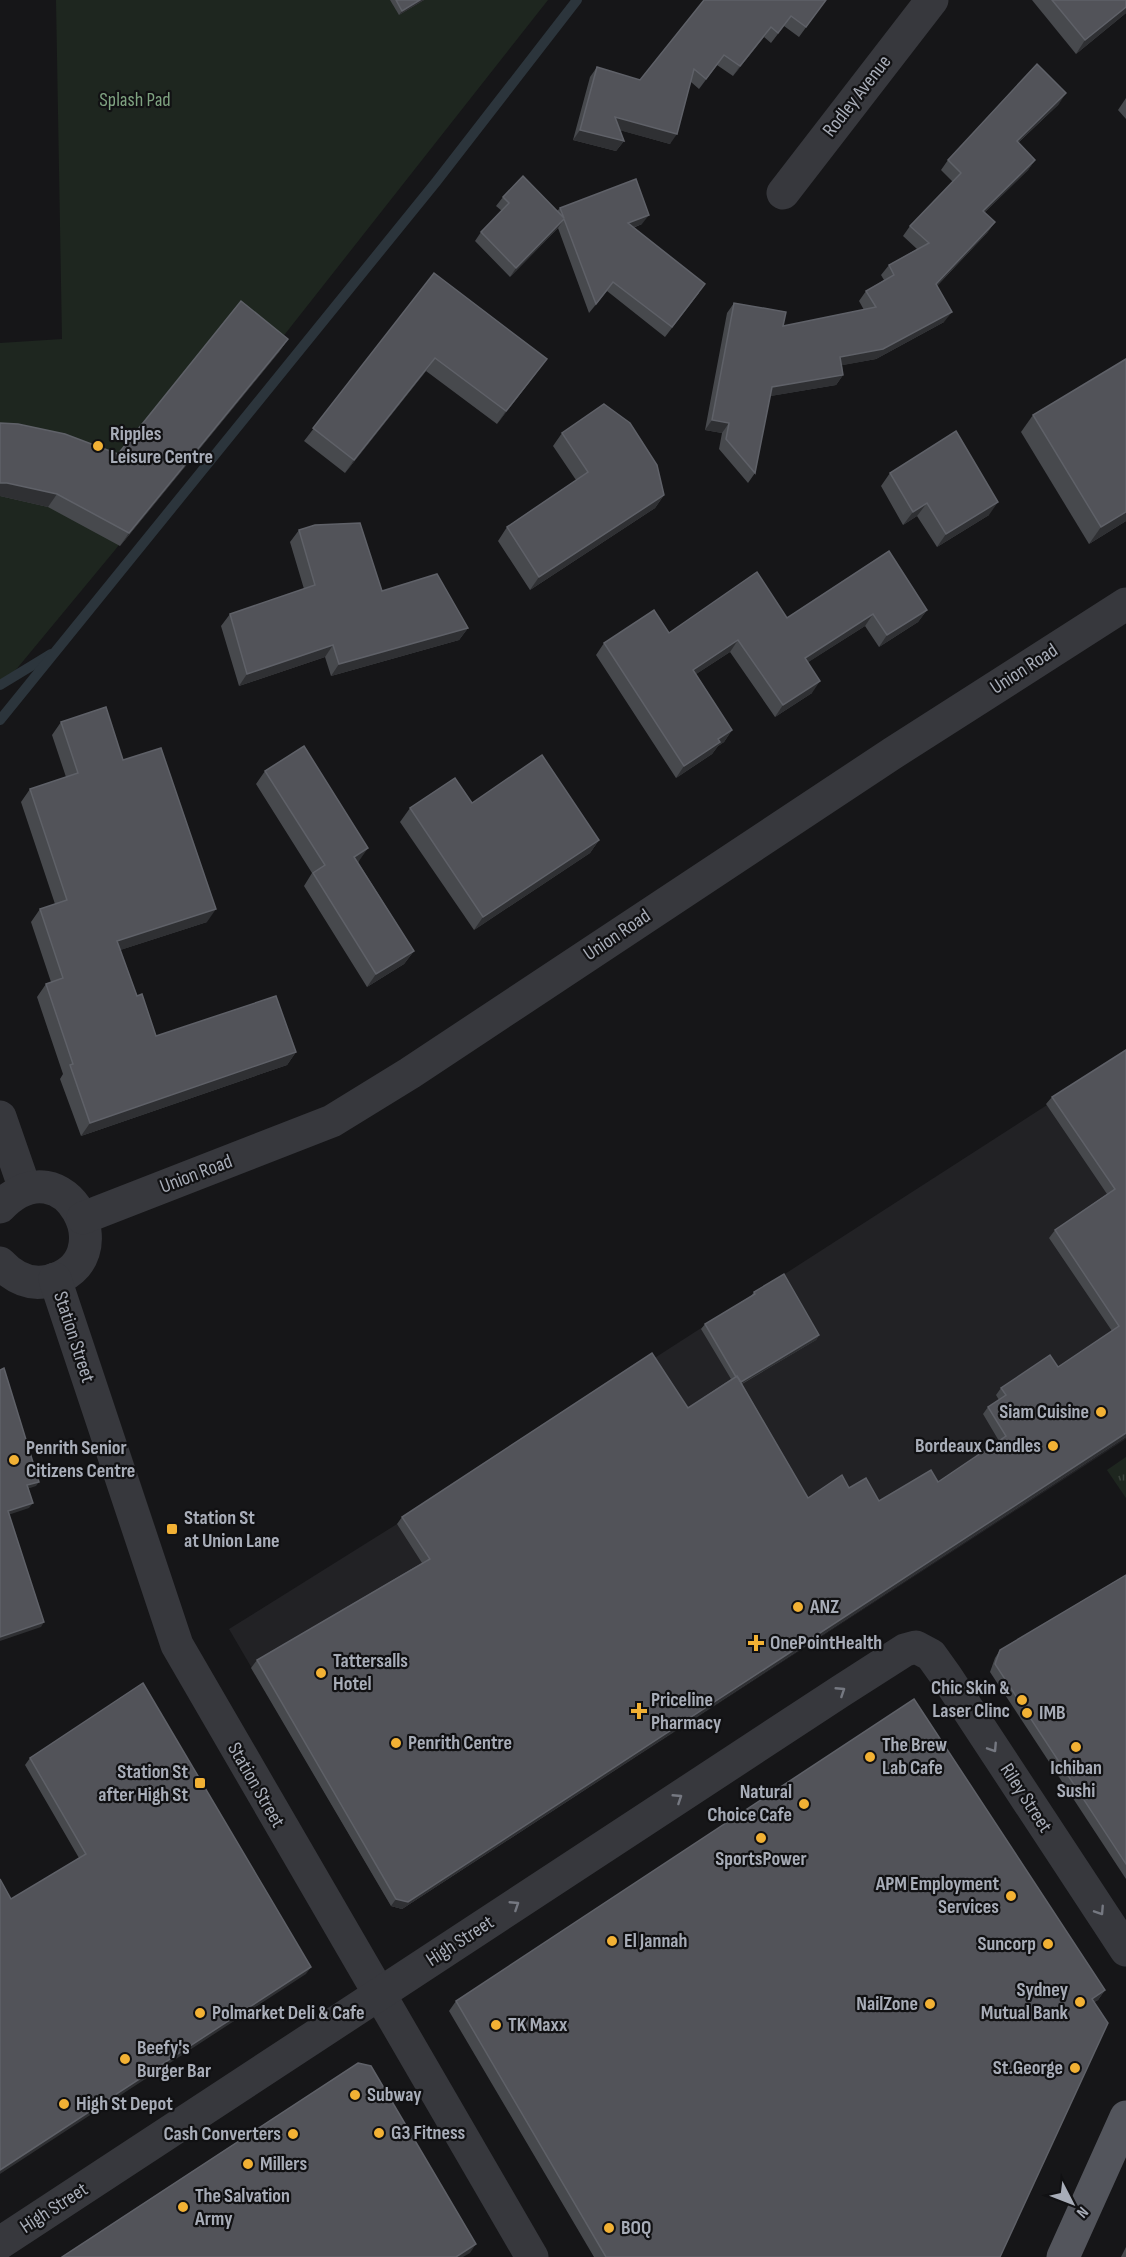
<svg xmlns="http://www.w3.org/2000/svg" width="1126" height="2257" font-family="'Sofia Sans Condensed',sans-serif">
	<style>
		.built { fill: #222225 }
		.grass { fill: url(#grass-tufts) }
		.garden { fill: #1e261f }
		.lines { fill: none; stroke-linecap: round; stroke-linejoin: round }
		.stream { stroke: #2c353c; stroke-width: 10 }
		.minor { stroke: #37383d; stroke-width: 33 }
		.major { stroke: #53555c; stroke-width: 33 }
		.wall { fill: #47494d }
		.shaded-wall { fill: #2f3033 }
		.building { fill: #525359; stroke: #5f6168; stroke-width: 1.5 }
		.oneway { stroke: #757881 }
		.poi-dot { fill: #f2b134; stroke: #111113; stroke-width: 2 }
		.labels { text-anchor: middle; dominant-baseline: central; stroke-width: 4.5; stroke-linejoin: round; paint-order: stroke }
		.street-label { font-size: 20px; fill: #a8adb8; stroke: #111113 }
		.park-label { font-size: 20px; fill: #7fa381; stroke: #111113 }
		.poi-label { font-size: 20px; font-weight: bold; fill: #a8adb8; stroke: #111113; text-anchor: start }
	</style>
	<defs>
		<pattern id="grass-tufts" width="24" height="20" patternUnits="userSpaceOnUse" patternTransform="scale(1.5)"><rect width="24" height="20" fill="#1e261f"/><path d="M3 7l-1-3M5 7V3M7 7l1-3M15 17l-1-3M17 17v-4M19 17l1-3" fill="none" stroke="#3c433d"/></pattern>
	</defs>
	<rect width="100%" height="100%" fill="#161618"/>
	<polygon class="built" points="1126,1054 1126,1439 402,1909 391,1906 229,1629 397,1524"/>
	<polygon class="grass" points="1126,1457 1126,1498 1107,1470"/>
	<polygon class="garden" points="56,0 548,0 115,550 0,689 0,343 62,339"/>
	<g class="lines">
		<g class="stream">
			<polyline points="0,685 51,654"/>
			<polyline points="0,720 436,182 577,0"/>
		</g>
		<g class="minor">
			<polyline points="783,193 932,0"/>
			<polyline points="0,1117 25,1189"/>
			<path d="M0,1207C65,1139 127,1262 49,1281C29,1286 13,1277 0,1263"/>
			<polyline points="83,1218 332,1121 410,1073 893,753 1126,604"/>
			<polyline points="55,1279 177,1645 532,2257"/>
			<polyline points="0,2243 841,1691 905,1650 916,1647 931,1655 946,1676 1126,1950"/>
		</g>
		<polyline class="major" points="1063,2257 1126,2117"/>
	</g>
	<g class="wall">
		<polygon points="390,0 424,0 399,15"/>
		<polygon points="826,0 799,37 784,26 771,43 764,37 733,76 717,65 699,89 691,82 670,144 620,130 624,141 616,151 573,140 590,77 597,67 640,80"/>
		<polygon points="1032,0 1126,0 1126,13 1076,54"/>
		<polygon points="1126,98 1126,119 1118,110"/>
		<polygon points="1059,104 1018,143 1035,160 1028,170 984,213 995,222 987,233 937,286 944,322 876,359 842,365 843,375 836,385 770,396 755,473 748,483 719,449 722,433 705,430 727,313 734,303 783,326 864,310 859,301 866,291 884,280 881,275 889,265 917,249 903,236 910,226 953,182 941,170 948,160"/>
		<polygon points="503,197 557,211 560,208 642,224 633,228 699,293 665,337 607,291 589,313 558,228 510,277 475,241 481,232 502,211 496,206"/>
		<polygon points="434,273 537,372 497,424 426,371 345,473 304,441"/>
		<polygon points="288,339 279,352 120,546 48,507 0,496 0,423 118,454"/>
		<polygon points="1126,359 1126,521 1089,544 1021,432 1033,415"/>
		<polygon points="562,433 664,495 655,508 530,590 498,541 507,527 576,480 553,446"/>
		<polygon points="890,473 989,515 937,547 917,516 903,525 881,486"/>
		<polygon points="299,530 382,591 468,628 459,640 331,676 325,657 239,686 221,626 230,614 304,589 290,542"/>
		<polygon points="927,610 918,622 879,647 865,626 808,662 812,693 775,717 730,652 696,674 732,730 724,742 718,746 712,754 676,778 596,655 604,643 669,633 787,618"/>
		<polygon points="61,722 123,760 207,922 120,950 137,996 156,1036 296,1052 287,1065 81,1136 60,1079 63,1074 37,997 46,984 51,982 31,922 40,909 55,904 21,802 30,789 66,777 52,735"/>
		<polygon points="265,771 359,861 358,862 414,951 404,964 367,987 304,886 312,873 256,784"/>
		<polygon points="472,803 599,840 590,853 474,930 400,822 410,808"/>
		<polygon points="1126,1050 1126,1437 402,1909 391,1906 251,1668 257,1660 422,1563 397,1524 402,1517 688,1408 731,1379 701,1329 705,1324 751,1296 754,1292 819,1335 816,1340 742,1384 808,1498 849,1488 879,1501 938,1482 999,1441 983,1414 988,1407 999,1400 996,1395 1001,1388 1058,1367 1112,1331 1049,1238 1055,1230 1107,1194 1046,1104 1052,1097"/>
		<polygon points="1126,1575 1126,1879 990,1672 995,1658 1000,1650"/>
		<polygon points="30,1758 306,1974 11,1899 79,1858 25,1765"/>
		<polygon points="1105,1990 1098,2000 1094,2002 1000,2257 594,2257 449,2011 456,2001"/>
		<polygon points="1126,2247 1126,2257 1121,2257"/>
	</g>
	<g class="shaded-wall">
		<polygon points="420,0 424,0 399,15 402,11"/>
		<polygon points="1126,7 1126,13 1076,54 1085,40"/>
		<polygon points="771,27 764,37 733,76 740,66"/>
		<polygon points="1066,93 1059,104 1009,151 1017,141"/>
		<polygon points="615,117 677,134 670,144 608,127"/>
		<polygon points="580,130 624,141 616,151 573,140"/>
		<polygon points="1035,160 1028,170 976,221 983,211"/>
		<polygon points="649,215 642,224 621,232 628,223"/>
		<polygon points="564,219 558,228 510,277 516,268"/>
		<polygon points="995,222 987,233 929,294 936,284"/>
		<polygon points="952,312 944,322 876,359 833,367 840,357"/>
		<polygon points="288,339 279,352 120,546 129,533"/>
		<polygon points="435,358 426,371 345,473 354,460"/>
		<polygon points="547,359 497,424 506,411"/>
		<polygon points="843,375 836,385 765,397 772,387"/>
		<polygon points="712,420 729,423 722,433 705,430"/>
		<polygon points="0,483 7,483 57,494 48,507 0,496"/>
		<polygon points="664,495 655,508 530,590 539,577"/>
		<polygon points="998,502 989,515 937,547 946,534"/>
		<polygon points="927,503 917,516 903,525 913,512"/>
		<polygon points="1126,512 1126,521 1089,544 1101,527"/>
		<polygon points="927,610 918,622 879,647 887,635"/>
		<polygon points="873,614 865,626 796,670 805,658"/>
		<polygon points="468,628 459,640 331,676 339,664"/>
		<polygon points="738,640 730,652 684,682 693,670"/>
		<polygon points="333,645 325,657 239,686 247,674"/>
		<polygon points="820,681 812,693 775,717 783,705"/>
		<polygon points="732,730 724,742 718,746 712,754 676,778 684,766 718,739"/>
		<polygon points="599,840 590,853 474,930 483,917"/>
		<polygon points="368,848 359,861 345,870 354,857"/>
		<polygon points="216,909 207,922 108,954 117,941"/>
		<polygon points="414,951 404,964 367,987 376,974"/>
		<polygon points="296,1052 287,1065 81,1136 90,1123"/>
		<polygon points="819,1335 816,1340 736,1387 739,1383"/>
		<polygon points="1126,1433 1126,1437 402,1909 391,1906 396,1899"/>
		<polygon points="39,1482 36,1486 24,1490 27,1485"/>
		<polygon points="33,1503 29,1508 5,1516 8,1511"/>
		<polygon points="44,1622 41,1627 0,1641 0,1637"/>
		<polygon points="311,1967 306,1974 0,2174 0,2170"/>
		<polygon points="1105,1990 1098,2000 1085,2008 1092,1999"/>
		<polygon points="476,2244 470,2253 463,2257 456,2257"/>
	</g>
	<g class="building">
		<polygon points="396,0 420,0 402,11"/>
		<polygon points="704,0 826,0 806,27 791,16 778,33 771,27 740,66 724,55 706,79 694,69 677,134 615,117 624,141 580,130 597,67 640,80"/>
		<polygon points="1052,0 1126,0 1126,7 1085,40"/>
		<polygon points="1037,64 1066,93 1017,141 1035,160 983,211 995,222 936,284 952,312 883,349 840,357 843,375 772,387 755,473 726,439 729,423 712,420 734,303 786,312 783,326 876,307 866,291 894,275 889,265 929,243 910,226 961,173 948,160"/>
		<polygon points="523,176 564,218 560,208 636,179 649,215 628,223 705,284 672,327 613,282 596,304 564,219 516,268 481,232 509,203 503,197"/>
		<polygon points="434,273 547,359 506,411 435,358 354,460 313,428"/>
		<polygon points="241,301 288,339 129,533 57,494 7,483 0,483 0,423 18,424 65,434 118,454"/>
		<polygon points="1126,359 1126,512 1101,527 1033,415"/>
		<polygon points="604,404 630,423 657,465 664,495 539,577 507,527 588,472 562,433"/>
		<polygon points="956,431 998,502 946,534 927,503 913,512 890,473"/>
		<polygon points="360,523 382,591 437,574 468,628 339,664 333,645 247,674 230,614 315,585 299,530 315,525"/>
		<polygon points="889,551 927,610 887,635 873,614 805,658 820,681 783,705 738,640 693,670 732,730 718,739 720,742 684,766 604,643 654,610 669,633 757,572 787,618"/>
		<polygon points="106,707 123,760 161,748 216,909 117,941 137,996 142,994 156,1036 276,996 296,1052 90,1123 70,1065 73,1064 46,984 63,978 40,909 67,900 30,789 78,773 61,722"/>
		<polygon points="304,746 368,848 354,857 414,951 376,974 313,873 325,865 265,771"/>
		<polygon points="542,755 599,840 483,917 410,808 455,778 472,803"/>
		<polygon points="1126,1050 1126,1433 408,1902 396,1899 257,1660 430,1559 402,1517 652,1353 688,1408 737,1376 808,1498 842,1475 849,1488 866,1478 879,1501 931,1470 938,1482 1006,1436 988,1407 1006,1395 1001,1388 1050,1355 1058,1367 1119,1326 1055,1230 1115,1189 1052,1097"/>
		<polygon points="784,1274 819,1335 741,1382 737,1376 736,1377 705,1324 755,1294 754,1292"/>
		<polygon points="4,1368 39,1482 27,1485 33,1503 8,1511 44,1622 0,1637 0,1370"/>
		<polygon points="1126,1575 1126,1864 995,1664 1000,1650"/>
		<polygon points="143,1683 311,1967 0,2170 0,1879 11,1899 86,1854 30,1758"/>
		<polygon points="914,1699 1105,1990 1092,1999 1108,2023 1000,2257 606,2257 456,2001"/>
		<polygon points="358,2063 371,2066 476,2244 456,2257 62,2257"/>
	</g>
	<defs><path id="oneway-chevron" d="M-2-3.5L2.5 0L-2 3.5" fill="none" stroke-width="1.6" stroke-linecap="round" stroke-linejoin="round" transform="scale(1.5)"/></defs>
	<g class="oneway">
		<use href="#oneway-chevron" transform="translate(841 1691) rotate(-33)"/>
		<use href="#oneway-chevron" transform="translate(993 1748) rotate(57)"/>
		<use href="#oneway-chevron" transform="translate(678 1798) rotate(-33)"/>
		<use href="#oneway-chevron" transform="translate(515 1905) rotate(-33)"/>
		<use href="#oneway-chevron" transform="translate(1100 1911) rotate(57)"/>
	</g>
	<g class="poi-dot">
		<circle cx="98" cy="446" r="6"/>
		<circle cx="1101" cy="1412" r="6"/>
		<circle cx="1053" cy="1446" r="6"/>
		<circle cx="14" cy="1460" r="6"/>
		<rect x="166" y="1523" width="12" height="12" rx="3"/>
		<circle cx="798" cy="1607" r="6"/>
		<path d="M753 1634h6v6h6v6h-6v6h-6v-6h-6v-6h6z"/>
		<circle cx="321" cy="1673" r="6"/>
		<circle cx="1022" cy="1700" r="6"/>
		<path d="M636 1702h6v6h6v6h-6v6h-6v-6h-6v-6h6z"/>
		<circle cx="1027" cy="1713" r="6"/>
		<circle cx="396" cy="1743" r="6"/>
		<circle cx="1076" cy="1747" r="6"/>
		<circle cx="870" cy="1757" r="6"/>
		<rect x="194" y="1777" width="12" height="12" rx="3"/>
		<circle cx="804" cy="1804" r="6"/>
		<circle cx="761" cy="1838" r="6"/>
		<circle cx="1011" cy="1896" r="6"/>
		<circle cx="612" cy="1941" r="6"/>
		<circle cx="1048" cy="1944" r="6"/>
		<circle cx="1080" cy="2002" r="6"/>
		<circle cx="930" cy="2004" r="6"/>
		<circle cx="200" cy="2013" r="6"/>
		<circle cx="496" cy="2025" r="6"/>
		<circle cx="125" cy="2059" r="6"/>
		<circle cx="1075" cy="2068" r="6"/>
		<circle cx="355" cy="2095" r="6"/>
		<circle cx="64" cy="2104" r="6"/>
		<circle cx="379" cy="2133" r="6"/>
		<circle cx="293" cy="2134" r="6"/>
		<circle cx="248" cy="2164" r="6"/>
		<circle cx="183" cy="2207" r="6"/>
		<circle cx="609" cy="2228" r="6"/>
	</g>
	<g class="labels">
		<g class="street-label">
			<text transform="translate(857 96) rotate(-52)">Rodley Avenue</text>
			<text transform="translate(1024 669) rotate(-33)">Union Road</text>
			<text transform="translate(617 935) rotate(-34)">Union Road</text>
			<text transform="translate(196 1174) rotate(-21)">Union Road</text>
			<text transform="translate(74 1337) rotate(72)">Station Street</text>
			<text transform="translate(256 1785) rotate(60)">Station Street</text>
			<text transform="translate(1026 1798) rotate(57)">Riley Street</text>
			<text transform="translate(460 1941) rotate(-33)">High Street</text>
			<text transform="translate(54 2208) rotate(-33)">High Street</text>
		</g>
		<g class="park-label">
			<text x="135" y="100">Splash Pad</text>
		</g>
		<g class="poi-label">
			<text x="110" y="434">Ripples<tspan x="110" dy="23">Leisure Centre</tspan></text>
			<text x="1089" y="1412" text-anchor="end">Siam Cuisine</text>
			<text x="1041" y="1446" text-anchor="end">Bordeaux Candles</text>
			<text x="26" y="1448">Penrith Senior<tspan x="26" dy="23">Citizens Centre</tspan></text>
			<text x="184" y="1518">Station St<tspan x="184" dy="23">at Union Lane</tspan></text>
			<text x="810" y="1607">ANZ</text>
			<text x="770" y="1643">OnePointHealth</text>
			<text x="333" y="1661">Tattersalls<tspan x="333" dy="23">Hotel</tspan></text>
			<text x="1010" y="1688" text-anchor="end">Chic Skin &amp;<tspan x="1010" dy="23">Laser Clinc</tspan></text>
			<text x="651" y="1700">Priceline<tspan x="651" dy="23">Pharmacy</tspan></text>
			<text x="1039" y="1713">IMB</text>
			<text x="408" y="1743">Penrith Centre</text>
			<text x="882" y="1745">The Brew<tspan x="882" dy="23">Lab Cafe</tspan></text>
			<text x="1076" y="1768" text-anchor="middle">Ichiban<tspan x="1076" dy="23">Sushi</tspan></text>
			<text x="188" y="1772" text-anchor="end">Station St<tspan x="188" dy="23">after High St</tspan></text>
			<text x="792" y="1792" text-anchor="end">Natural<tspan x="792" dy="23">Choice Cafe</tspan></text>
			<text x="761" y="1859" text-anchor="middle">SportsPower</text>
			<text x="999" y="1884" text-anchor="end">APM Employment<tspan x="999" dy="23">Services</tspan></text>
			<text x="624" y="1941">El Jannah</text>
			<text x="1036" y="1944" text-anchor="end">Suncorp</text>
			<text x="1068" y="1990" text-anchor="end">Sydney<tspan x="1068" dy="23">Mutual Bank</tspan></text>
			<text x="918" y="2004" text-anchor="end">NailZone</text>
			<text x="212" y="2013">Polmarket Deli &amp; Cafe</text>
			<text x="508" y="2025">TK Maxx</text>
			<text x="137" y="2048">Beefy's<tspan x="137" dy="23">Burger Bar</tspan></text>
			<text x="1063" y="2068" text-anchor="end">St.George</text>
			<text x="367" y="2095">Subway</text>
			<text x="76" y="2104">High St Depot</text>
			<text x="391" y="2133">G3 Fitness</text>
			<text x="281" y="2134" text-anchor="end">Cash Converters</text>
			<text x="260" y="2164">Millers</text>
			<text x="195" y="2196">The Salvation<tspan x="195" dy="23">Army</tspan></text>
			<text x="621" y="2228">BOQ</text>
		</g>
	</g>
	<g transform="translate(1072 2203) rotate(132)" stroke="#111113" stroke-width="4.5" paint-order="stroke">
	<path d="M0-4.5L10 22L0 15L-10 22Z" fill="#a8adb8"/>
	<text y="-9" font-size="16" font-weight="bold" text-anchor="middle" fill="#a8adb8">N</text>
	</g>
</svg>
